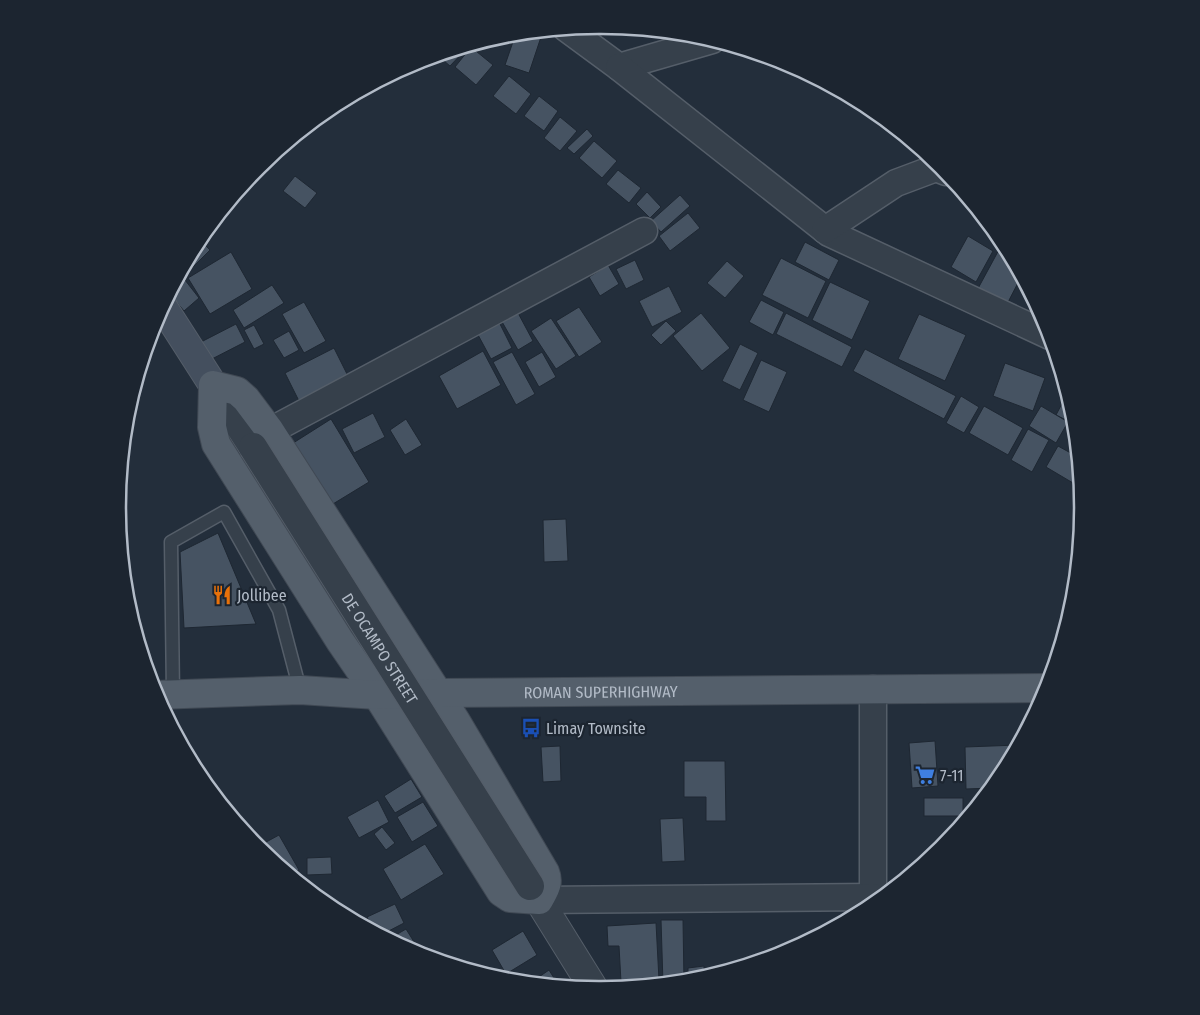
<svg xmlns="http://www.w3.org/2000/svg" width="1200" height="1015" font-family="'Fira Sans Condensed',sans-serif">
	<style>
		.building { fill: #465362; stroke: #1e2732 }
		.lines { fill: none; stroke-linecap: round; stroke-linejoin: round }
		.service-casing { stroke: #555e69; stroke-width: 15 }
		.minor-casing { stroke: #555e69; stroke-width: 29 }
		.tertiary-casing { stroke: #555e69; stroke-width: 30 }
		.secondary-casing { stroke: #555e69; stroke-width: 30 }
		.primary-casing { stroke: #404954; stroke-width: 30 }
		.service { stroke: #36404b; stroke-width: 12 }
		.minor { stroke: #36404b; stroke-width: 26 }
		.tertiary { stroke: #36404b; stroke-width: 28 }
		.secondary { stroke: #444f5e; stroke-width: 28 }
		.primary { stroke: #545f6b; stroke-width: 28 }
		.tertiary-bridge-casing { stroke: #555e69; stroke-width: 30; stroke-linecap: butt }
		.tertiary-bridge { stroke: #36404b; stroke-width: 28 }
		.labels { text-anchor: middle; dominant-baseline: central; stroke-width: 4.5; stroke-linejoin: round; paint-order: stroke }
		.poi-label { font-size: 16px; fill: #b2bbc7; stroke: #1c2530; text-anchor: start }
		.street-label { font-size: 16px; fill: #b2bbc7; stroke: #1c2530 }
		.rim { fill: none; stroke: #b2bbc7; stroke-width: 2.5 }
	</style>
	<rect width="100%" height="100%" fill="#232e3b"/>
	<g class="building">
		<polygon points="602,25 603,36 586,36 586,26"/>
		<polygon points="606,26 621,27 606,29"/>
		<polygon points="527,32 541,37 529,73 505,65 516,33"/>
		<polygon points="487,40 480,49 474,44"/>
		<polygon points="466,46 467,48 450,66 437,55"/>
		<polygon points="471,47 493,65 476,85 455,67"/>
		<polygon points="509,76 531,94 516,114 493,96"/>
		<polygon points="539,96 558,111 544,131 524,116"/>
		<polygon points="560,117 577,131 560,151 544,138"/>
		<polygon points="587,129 593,136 574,154 567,148"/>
		<polygon points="594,141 617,161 602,178 579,158"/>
		<polygon points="289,142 269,165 265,161"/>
		<polygon points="618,170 641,188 629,203 606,184"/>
		<polygon points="295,176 317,193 305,208 283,191"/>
		<polygon points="647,192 661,207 650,218 636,204"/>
		<polygon points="680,195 690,206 661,232 651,221"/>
		<polygon points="688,213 700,228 670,251 659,236"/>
		<polygon points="968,236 993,251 976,282 951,267"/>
		<polygon points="199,239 210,250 175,285 175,284"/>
		<polygon points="805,242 839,260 829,280 795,262"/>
		<polygon points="1001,246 1006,249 1021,277 1004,310 975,294"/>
		<polygon points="231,252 252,289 210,314 188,278"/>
		<polygon points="781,258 826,281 808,318 762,295"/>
		<polygon points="635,260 644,280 626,289 616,269"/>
		<polygon points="727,261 744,276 725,298 707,283"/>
		<polygon points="608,265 619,284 600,296 589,277"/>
		<polygon points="185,280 199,298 184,311 170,294"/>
		<polygon points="830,282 870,301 852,340 812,320"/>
		<polygon points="272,285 284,303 244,328 233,310"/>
		<polygon points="669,286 682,312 652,327 639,301"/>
		<polygon points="761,300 784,312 773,335 749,322"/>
		<polygon points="304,302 326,341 304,353 282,314"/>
		<polygon points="579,307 602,342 579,357 556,321"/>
		<polygon points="517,311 533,341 518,350 501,320"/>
		<polygon points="701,313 730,348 702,371 673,336"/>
		<polygon points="786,313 852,347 842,367 776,334"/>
		<polygon points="919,314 966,335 945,381 898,359"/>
		<polygon points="551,318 576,356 556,369 531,331"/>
		<polygon points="666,321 676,331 661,345 651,335"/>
		<polygon points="499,322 512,348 491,359 477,333"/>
		<polygon points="236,324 245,342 210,360 201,342"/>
		<polygon points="254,325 264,344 254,349 244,330"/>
		<polygon points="289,331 299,350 284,358 273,340"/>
		<polygon points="740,344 758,353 740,390 722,381"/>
		<polygon points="334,348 351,382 302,407 285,373"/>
		<polygon points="865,349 956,396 944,419 853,371"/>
		<polygon points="483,351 501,385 457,409 439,376"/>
		<polygon points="512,352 535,394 516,405 493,362"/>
		<polygon points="542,352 556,377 539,387 525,362"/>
		<polygon points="761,360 787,372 769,412 743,400"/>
		<polygon points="1005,363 1045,378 1033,411 993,396"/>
		<polygon points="1067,394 1074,416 1070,422 1056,415"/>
		<polygon points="961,396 979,407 964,433 946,423"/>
		<polygon points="984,406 1023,428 1008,455 969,433"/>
		<polygon points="1041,406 1068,422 1056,443 1029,426"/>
		<polygon points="373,413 385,437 354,453 342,429"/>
		<polygon points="331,419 369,482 328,507 290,445"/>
		<polygon points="406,419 422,445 405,455 390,430"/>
		<polygon points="1028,429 1049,440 1032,472 1011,460"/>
		<polygon points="1058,446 1078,457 1079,472 1073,483 1046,467"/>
		<polygon points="566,519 568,561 544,562 543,520"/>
		<polygon points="218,533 256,624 184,628 180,552"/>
		<polygon points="935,741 938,786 912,788 909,743"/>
		<polygon points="1018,745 1001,776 991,788 966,789 965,747"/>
		<polygon points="560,746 561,781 543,782 541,747"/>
		<polygon points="684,761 725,761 726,821 706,821 706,797 684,797"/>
		<polygon points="411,779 422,797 395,813 384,796"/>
		<rect x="924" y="798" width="39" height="18"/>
		<polygon points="378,800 389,822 359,838 347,817"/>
		<polygon points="423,802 438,826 412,842 397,817"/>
		<polygon points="683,818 685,861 662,862 660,819"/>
		<polygon points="382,827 395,843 386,850 374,834"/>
		<polygon points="279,835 299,870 291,875 257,847"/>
		<polygon points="425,844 444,874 401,900 383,869"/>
		<polygon points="331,857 332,874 307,875 307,858"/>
		<polygon points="395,904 404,923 381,935 374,931 367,917"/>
		<polygon points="661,920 683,920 684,982 663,984"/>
		<polygon points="656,923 659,980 621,982 619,946 608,946 607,926"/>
		<polygon points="406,929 416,945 409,950 389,939"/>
		<polygon points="523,931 537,955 506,974 492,950"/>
		<polygon points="704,966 704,978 688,981 688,968"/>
		<polygon points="549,970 559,986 530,983"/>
	</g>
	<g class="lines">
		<defs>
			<polyline id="service" points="173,694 171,542 224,512 279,610 300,690"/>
			<g id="minor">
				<polyline points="566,28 619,67 712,40"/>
				<polyline points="619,67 829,233 1050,336"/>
				<polyline points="825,230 896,183 936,168 946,172"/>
				<polyline points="270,431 644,231"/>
				<polyline points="873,689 873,904"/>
				<polyline points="539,900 873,897"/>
			</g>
			<g id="tertiary">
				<polyline points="213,385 253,447"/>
				<polyline points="530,886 594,989"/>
			</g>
			<polyline id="secondary" points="163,307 213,385"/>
			<g id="primary">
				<path d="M213,385L237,391L246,399L270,431L456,721L545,872C550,884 544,890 539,900L510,898L501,892L377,695L340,641L216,444L212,427Z"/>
				<path id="s1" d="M156,695L300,690L377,695L437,693L1047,688"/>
			</g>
		</defs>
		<use href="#service" class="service-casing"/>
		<use href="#minor" class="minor-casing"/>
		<use href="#tertiary" class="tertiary-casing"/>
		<use href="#secondary" class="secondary-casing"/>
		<use href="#primary" class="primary-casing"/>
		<use href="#service" class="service"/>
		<use href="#minor" class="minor"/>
		<use href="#tertiary" class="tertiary"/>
		<use href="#secondary" class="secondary"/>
		<use href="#primary" class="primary"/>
		<defs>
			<g id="tertiary-bridge">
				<path id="s2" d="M253,447L530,886"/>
			</g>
		</defs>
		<use href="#tertiary-bridge" class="tertiary-bridge-casing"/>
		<use href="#tertiary-bridge" class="tertiary-bridge"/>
	</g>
	<defs>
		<symbol id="restaurant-bare" viewBox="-9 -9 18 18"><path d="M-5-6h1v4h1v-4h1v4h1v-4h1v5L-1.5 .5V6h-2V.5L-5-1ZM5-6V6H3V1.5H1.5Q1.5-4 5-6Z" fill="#e8710a" stroke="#1c2530" stroke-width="2.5" paint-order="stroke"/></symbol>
		<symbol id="bus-bare" viewBox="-9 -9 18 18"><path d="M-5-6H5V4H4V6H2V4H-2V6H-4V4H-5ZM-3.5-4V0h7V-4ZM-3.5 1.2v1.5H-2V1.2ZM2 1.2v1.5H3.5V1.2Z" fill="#1a4fb4" stroke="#1c2530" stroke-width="2.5" paint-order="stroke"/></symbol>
		<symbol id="supermarket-bare" viewBox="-9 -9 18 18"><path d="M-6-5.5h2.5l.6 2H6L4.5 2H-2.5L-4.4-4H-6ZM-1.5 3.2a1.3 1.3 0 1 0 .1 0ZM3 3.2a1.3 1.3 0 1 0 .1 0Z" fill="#3f7fe0" stroke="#1c2530" stroke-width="2.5" paint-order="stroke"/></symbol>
	</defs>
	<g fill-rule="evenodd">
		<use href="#restaurant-bare" x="208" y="581" width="28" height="28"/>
		<use href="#bus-bare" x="517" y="714" width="28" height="28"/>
		<use href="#supermarket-bare" x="911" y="761" width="28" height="28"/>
	</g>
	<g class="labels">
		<g class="poi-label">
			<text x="237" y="595">Jollibee</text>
			<text x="546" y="728">Limay Townsite</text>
			<text x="940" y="775">7-11</text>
		</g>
		<g class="street-label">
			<text stroke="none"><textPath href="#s2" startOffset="238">DE OCAMPO STREET</textPath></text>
			<text stroke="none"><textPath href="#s1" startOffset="445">ROMAN SUPERHIGHWAY</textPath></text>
		</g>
	</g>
	<path d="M0 0H1200V1015H0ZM599 34H601A473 473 0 0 1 1074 507V508A473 473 0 0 1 601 981H599A473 473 0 0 1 126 508V507A473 473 0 0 1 599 34Z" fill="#1c2530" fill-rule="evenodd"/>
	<path class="rim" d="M599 34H601A473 473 0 0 1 1074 507V508A473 473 0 0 1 601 981H599A473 473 0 0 1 126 508V507A473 473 0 0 1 599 34Z"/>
</svg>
